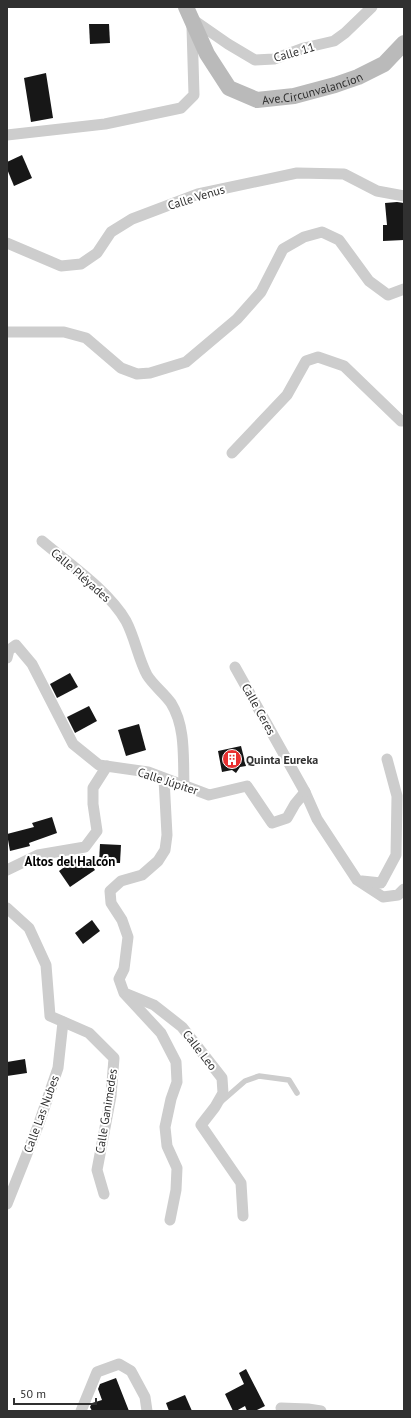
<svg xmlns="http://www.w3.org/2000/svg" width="411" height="1418" font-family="'PT Sans',sans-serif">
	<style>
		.building { fill: #171717 }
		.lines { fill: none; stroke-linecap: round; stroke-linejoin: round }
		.lane { stroke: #cdcdcd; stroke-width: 5.5 }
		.street { stroke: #cdcdcd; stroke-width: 11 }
		.secondary { stroke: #bababa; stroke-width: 16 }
		.labels { text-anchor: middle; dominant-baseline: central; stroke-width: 4; stroke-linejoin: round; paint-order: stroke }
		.street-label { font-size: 12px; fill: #303030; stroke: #fff }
		.poi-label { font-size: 12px; font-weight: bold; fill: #303030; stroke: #fff; text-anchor: start }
		.neighbourhood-label { font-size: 13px; font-weight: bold; fill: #000; stroke: #fff }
	</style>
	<rect width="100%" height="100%" fill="#fff"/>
	<g class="building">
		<polygon points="89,24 109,24 110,43 90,44"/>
		<polygon points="46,73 53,118 31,122 24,78"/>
		<polygon points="22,155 32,178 14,186 7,169 7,162"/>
		<polygon points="397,202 404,203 404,240 383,241 383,225 387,225 385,203"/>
		<polygon points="70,673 78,687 57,698 50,684"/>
		<polygon points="89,706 97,721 75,733 67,717"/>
		<polygon points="139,724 146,750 126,756 118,730"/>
		<polygon points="241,746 246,766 240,767 236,773 232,770 222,772 218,751"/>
		<polygon points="52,817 57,833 29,843 30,846 10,851 7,834 34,827 32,823"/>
		<polygon points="100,844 121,845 120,863 99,863"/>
		<polygon points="84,854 95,870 70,887 59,871 81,855"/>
		<polygon points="92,920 100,931 83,944 75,933"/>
		<polygon points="25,1059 27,1073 7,1076 7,1062"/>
		<polygon points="246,1369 265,1406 255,1411 247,1411 245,1406 236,1411 233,1411 225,1394 244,1384 239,1373"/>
		<polygon points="116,1378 129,1411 92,1411 90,1407 92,1403 102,1400 98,1389 100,1384"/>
		<polygon points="185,1395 192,1411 169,1411 166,1403"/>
	</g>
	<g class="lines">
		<polyline class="lane" points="222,1101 245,1081 259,1076 289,1080 297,1093"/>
		<g class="street">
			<polyline points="192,19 228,44 255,60 274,59 304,48 334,41 345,33 372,7"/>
			<polyline points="7,135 105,124 181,108 194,95 192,27"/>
			<polyline points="7,243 61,266 81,264 97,253 111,232 132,219 198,194 297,173 344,174 377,191 404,196"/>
			<polyline points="7,332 64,332 86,338 121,368 137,374 150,373 186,362 237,319 261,292 283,249 304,237 322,232 339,240 369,281 388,295 404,289"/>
			<polyline points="232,453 287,395 306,361 318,357 344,366 401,421 404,421"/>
			<path d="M42,541C68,563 109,591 126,621C135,638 138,658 147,675C153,685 164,693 171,703C186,727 183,759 184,786"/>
			<polyline points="7,658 9,650 16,645 32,664 73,744 99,765 148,772 209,795 247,786 272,823 287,818 295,804 305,792 317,819 357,880 383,897 398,895 404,889"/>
			<polyline points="235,667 305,792"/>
			<polyline points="164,779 167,835 165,850 158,861 142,875 121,881 110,891 111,903 122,920 128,937 124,969 119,979 124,993 161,1033 176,1062 177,1082 171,1099 165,1127 167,1146 177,1168 176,1190 170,1220"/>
			<polyline points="7,870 38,855 85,847 97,831 93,804 93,788 107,766"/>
			<polyline points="362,881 381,883 396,855 397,796 387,759"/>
			<polyline points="7,908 29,928 46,965 50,1016 89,1033 114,1058 111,1096 97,1170 104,1194"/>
			<polyline points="127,994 154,1005 182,1027 222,1078 223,1093 215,1107 201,1125 241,1183 243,1216"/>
			<polyline points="7,1204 38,1126 58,1068 63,1022"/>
			<polyline points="281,1408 308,1409 321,1411"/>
			<polyline points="81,1411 97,1372 119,1364 131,1371 145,1397 147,1411"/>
		</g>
		<path class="secondary" id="s1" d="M186,7L207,54L229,88L257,100L294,96L335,85L358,77L384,64L404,43"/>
	</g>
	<defs>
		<symbol id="building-disc" viewBox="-11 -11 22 22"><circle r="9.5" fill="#e92f30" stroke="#fff"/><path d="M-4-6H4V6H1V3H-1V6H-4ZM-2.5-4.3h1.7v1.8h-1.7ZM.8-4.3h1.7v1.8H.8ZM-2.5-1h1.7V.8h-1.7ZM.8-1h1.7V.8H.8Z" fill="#fff"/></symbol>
	</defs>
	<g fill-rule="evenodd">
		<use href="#building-disc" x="221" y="748" width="22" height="22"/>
	</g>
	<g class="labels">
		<g class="street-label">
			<text transform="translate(294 52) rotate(-16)">Calle 11</text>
			<text stroke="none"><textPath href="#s1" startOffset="179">Ave.Circunvalancion</textPath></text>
			<text transform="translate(196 197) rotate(-17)">Calle Venus</text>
			<text transform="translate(81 575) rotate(41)">Calle Pléyades</text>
			<text transform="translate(259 709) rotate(61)">Calle Ceres</text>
			<text transform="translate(168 781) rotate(18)">Calle Júpiter</text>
			<text transform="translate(200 1050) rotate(52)">Calle Leo</text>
			<text transform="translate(106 1111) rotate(-81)">Calle Ganimedes</text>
			<text transform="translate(41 1114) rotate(-70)">Calle Las Nubes</text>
		</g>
		<g class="poi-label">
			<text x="246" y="759">Quinta Eureka</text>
		</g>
		<g class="neighbourhood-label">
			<text x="70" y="861">Altos del Halcón</text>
		</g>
	</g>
	<rect width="411" height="1418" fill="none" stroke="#303030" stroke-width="16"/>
	<path d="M14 1398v6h82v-6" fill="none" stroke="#303030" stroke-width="2"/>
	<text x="20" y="1398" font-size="12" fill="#303030" stroke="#ffffff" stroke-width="3" paint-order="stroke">50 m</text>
</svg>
